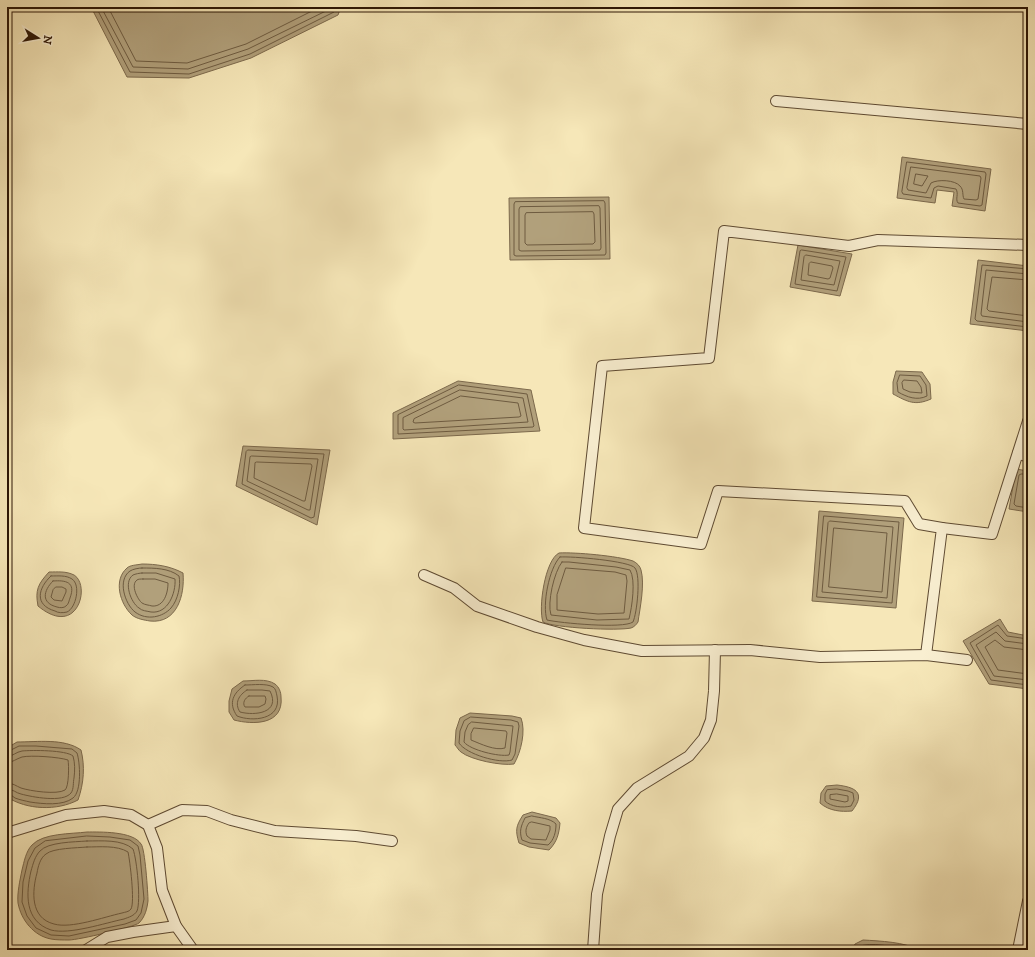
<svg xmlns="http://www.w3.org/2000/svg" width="1035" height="957" font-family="'IM FELL DW Pica',serif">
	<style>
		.water { fill: #b1a07b; stroke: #7c694c }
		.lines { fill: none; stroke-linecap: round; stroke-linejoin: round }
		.shore { stroke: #6e5b40; stroke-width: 1 }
		.minor-casing { stroke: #5e4a32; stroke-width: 12 }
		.minor { stroke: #f9efd1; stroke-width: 10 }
	</style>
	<rect width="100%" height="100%" fill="#f6e7b8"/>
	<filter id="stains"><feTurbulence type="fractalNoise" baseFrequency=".005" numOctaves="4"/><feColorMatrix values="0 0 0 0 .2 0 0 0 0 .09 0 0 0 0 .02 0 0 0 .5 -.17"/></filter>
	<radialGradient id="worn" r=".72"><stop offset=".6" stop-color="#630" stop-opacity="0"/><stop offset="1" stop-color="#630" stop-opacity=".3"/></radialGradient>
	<g class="water">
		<polygon points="91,7 341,7 338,15 251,58 189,78 127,77"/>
		<polygon points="902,157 991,169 985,211 952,206 954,192 937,190 935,203 897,198"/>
		<polygon points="609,197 610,259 510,260 509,198"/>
		<polygon points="798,245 852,254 840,296 790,287"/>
		<polygon points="978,260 1028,266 1028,331 970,324"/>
		<path d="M896,371L922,372L930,384L931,399C915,406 908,402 893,394V382Z"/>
		<polygon points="458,381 531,390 540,431 393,439 393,413"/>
		<polygon points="243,446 330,450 317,525 236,486"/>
		<polygon points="1016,469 1028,471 1028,512 1009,509"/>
		<polygon points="819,511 904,518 896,608 812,601"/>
		<path d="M559,553C575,552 618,556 633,561C637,563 640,566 641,570C645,584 640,608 638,622C636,625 634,627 631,628C618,631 554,628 543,622C538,608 545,560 559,553Z"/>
		<path d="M142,564C156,564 170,566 183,573C185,595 177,624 150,621C144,620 137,619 132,615C120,604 113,580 127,568C130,565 137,565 142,564Z"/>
		<path d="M49,572C58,572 66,571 74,575C91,585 78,639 38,606C35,590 38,584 49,572Z"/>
		<polygon points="1000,619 1008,632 1028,636 1028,689 989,684 963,641"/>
		<path d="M243,681C253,681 266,678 275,684C279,687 281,692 281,697C284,725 253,725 234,720L229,712V701L232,689Z"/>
		<path d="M470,713L512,716L521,718C526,731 521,752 514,764C502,766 471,760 461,752C459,751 457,747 455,745L456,730L460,718Z"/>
		<path d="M17,742C37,742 64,738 81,750C85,766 84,783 78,800C57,811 27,810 7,797V748Z"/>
		<path d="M837,785C854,787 867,792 852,811C841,812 829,811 820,803L821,793L826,786Z"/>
		<path d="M532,812L556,818L560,823C559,834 557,842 549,850L529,847L519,843C515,830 516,826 523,815Z"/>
		<path d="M87,832C100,832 133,831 141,844C145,848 148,893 148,901C147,909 145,917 139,923C134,927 78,940 69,940C63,940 56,940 51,939C34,936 21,920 18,903C17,893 20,880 22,870C24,862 26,851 32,845C43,833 71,834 87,832Z"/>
		<path d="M863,940C880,941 905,942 919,950H852L855,944Z"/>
	</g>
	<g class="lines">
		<g class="shore">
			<polyline points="96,7 130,72 189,74 250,54 334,12 336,7"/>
			<polyline points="101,7 133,67 188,69 248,49 330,9 331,7"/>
			<polyline points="108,7 136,61 187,63 246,44 320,7"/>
			<path d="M907,162L985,172L986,174L982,205L980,206L958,203C955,199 959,194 956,189L938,186L934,188L931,198L903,194L902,192Z"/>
			<path d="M911,167L980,176L981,178L978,199L976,200L964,199C962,195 964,190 960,186C955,180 938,179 931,183L926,193L908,190L907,188Z"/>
			<polygon points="916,174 928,176 922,186 914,184"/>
			<polygon points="604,201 605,203 606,253 605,255 516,256 514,255 514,204 515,202"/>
			<polygon points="599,206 600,208 601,248 600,250 521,251 519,250 519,209 520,207"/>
			<polygon points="593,212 594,214 595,242 593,244 527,245 525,243 525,215 526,213"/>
			<polygon points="802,250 846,257 837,291 795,284 800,251"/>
			<polygon points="806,255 840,261 834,285 801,280 804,257"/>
			<polygon points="811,262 832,266 833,268 830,278 828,279 808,275 809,264"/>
			<polyline points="1028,269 982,265 975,319 977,321 1028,327"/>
			<polyline points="1028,274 986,270 981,314 982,316 1028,322"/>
			<polyline points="1028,280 992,277 987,309 989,311 1028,316"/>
			<path d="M900,375L920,376L926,385L927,396C917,401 907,397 898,392L897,383Z"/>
			<polygon points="904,380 917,381 921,387 922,393 910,392 903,389 902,383"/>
			<polygon points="459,385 527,394 534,426 533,427 398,434 398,415"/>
			<polygon points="460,390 523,398 528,422 404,430 403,429 403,418"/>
			<polygon points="461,396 518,403 521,416 519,417 415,423 413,422 414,419"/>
			<polygon points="248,450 324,454 314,517 311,518 242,484 246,452"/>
			<polygon points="252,456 318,459 310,510 308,510 247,481 250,457"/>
			<polygon points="257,462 311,464 312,466 305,501 303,501 254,478 255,463"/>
			<polyline points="1028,474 1021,474 1019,475 1014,504 1016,506 1028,508"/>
			<polygon points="824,516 899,522 892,603 817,597"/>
			<polygon points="830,521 893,527 887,598 822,592 828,523"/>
			<polygon points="834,528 887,533 882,592 829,587"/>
			<path d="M560,557C571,556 630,561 635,568C641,576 637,613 633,622C623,629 560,623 547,620C542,605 549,568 560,557Z"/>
			<path d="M562,562H569L616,567L630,570C636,580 632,607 629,619L597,620L551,615C547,603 554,572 562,562Z"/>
			<path d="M142,568C154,568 169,568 179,576C181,585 178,600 171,608C163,617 147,621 135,612C125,604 117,580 130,571C133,569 139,568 142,568Z"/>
			<polygon points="566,568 615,572 626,575 627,581 624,613 598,614 557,610 557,595"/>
			<path d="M142,573H156L175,579C176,593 168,614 151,612C147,611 142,611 139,608C131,603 123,582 133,575C135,574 140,573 142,573Z"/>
			<path d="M51,576C58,576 66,575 72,579C81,585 76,608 67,612C63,613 58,613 55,611C34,605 38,588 51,576Z"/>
			<path d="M143,579H155L168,583C168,593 164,607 152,606C149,605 145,605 142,603C138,600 130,585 137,580C138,579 141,579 143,579Z"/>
			<path d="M53,581C66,580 76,582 70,598C69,600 69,604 66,606C64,608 60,608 57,607C41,603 43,591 53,581Z"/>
			<polygon points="56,587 62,587 66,589 66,592 62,601 54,600 51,597 53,590"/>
			<polyline points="1028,639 1007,636 998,625 970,643 991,680 1028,685"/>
			<polyline points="1028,644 1005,641 996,632 976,645 994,676 1028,680"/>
			<polyline points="1028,650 1004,647 995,640 985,647 998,670 1028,674"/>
			<path d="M245,685C253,685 266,683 273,687C276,689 276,692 277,696C282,720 252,722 237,716C228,703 233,693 245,685Z"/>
			<path d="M247,690H262L270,691C281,713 255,716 240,712C234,703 239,695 247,690Z"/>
			<path d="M249,696H265L266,699L265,704L259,707H245C242,703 245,698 249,696Z"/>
			<path d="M471,717L511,720L518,722L519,726L515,754L512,760C499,764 466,754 459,743L460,731L464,721Z"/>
			<path d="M472,722L513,726L510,752L509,755C499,757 470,750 464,742L465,732L468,725Z"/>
			<path d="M474,728L506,731L507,733L505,748C495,751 481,744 471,740V734Z"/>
			<path d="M7,752L19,746H36L72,749L77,753C80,762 82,791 73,798C63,806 43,804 30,802C26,801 20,800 15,798C12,796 11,794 7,794"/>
			<path d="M7,757C13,756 16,752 22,751C32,750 66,750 73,756C75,763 75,770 74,778C73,782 74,789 71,793C63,803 32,797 21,794C16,793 13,789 7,789"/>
			<path d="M7,763C13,762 16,759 22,757C31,755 59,757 68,760C69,765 69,787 65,790C57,795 30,791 21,788C16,786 13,783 7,783"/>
			<path d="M837,789L848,791L853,793L854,800L851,806C843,808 831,807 825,801V794L827,790Z"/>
			<polygon points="837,794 848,796 848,801 845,802 830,799 830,795"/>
			<path d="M532,816C540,818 550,818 556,824C556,832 554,840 548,845L530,843L522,840C519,831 521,826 525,818Z"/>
			<path d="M532,822L550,826V830L546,840L531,839L527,836C525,831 526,827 529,823Z"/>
			<polygon points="87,836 110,837 130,840 138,846 140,855 144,899 141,913 136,920 125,924 69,936 51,935 36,928 27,916 22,902 23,882 28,861 35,848 45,841"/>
			<path d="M87,841C101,841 122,839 133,849C137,860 141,901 137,911C134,916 129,917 124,919C105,923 69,935 51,930C24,921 26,893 31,871C33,864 35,856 40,851C48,842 74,842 87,841Z"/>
			<path d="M87,847C99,847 117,845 128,852C130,861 135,902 131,909C129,912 125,912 122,913C104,917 71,929 54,924C30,918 32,891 37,873C38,867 40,858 46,854C53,848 77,848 87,847Z"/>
			<path d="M857,950L858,947C872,941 892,947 907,950"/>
		</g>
		<defs>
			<g id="minor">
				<polyline points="776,101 1028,124"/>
				<polyline points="1018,453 1028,457"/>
				<polyline points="942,528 992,534 1028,421"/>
				<polyline points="424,575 454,588 477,606 537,627 584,640 642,651 750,650 820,657 926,655 967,660"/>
				<polyline points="926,655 942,528 919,524 905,501 718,491 701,544 584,528 602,366 709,358 724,231 849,246 878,240 1028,245"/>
				<polyline points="148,825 182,810 207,811 231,820 275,831 356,836 392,841"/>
				<polyline points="7,833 66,815 104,811 131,815 148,825 157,848 162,890 176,926 193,950"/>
				<polyline points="86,950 107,937 133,932 176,926"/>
				<polyline points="593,950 597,894 610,836 618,809 637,788 689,756 704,738 711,720 714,691 715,650"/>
				<polyline points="1018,950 1028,901"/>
			</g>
		</defs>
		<use href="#minor" class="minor-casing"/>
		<use href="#minor" class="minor"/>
	</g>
	<rect width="1035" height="957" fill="none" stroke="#f6e7b8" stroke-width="24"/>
	<rect x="8" y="8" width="1019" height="941" fill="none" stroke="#2c1605" stroke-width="2"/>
	<rect x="12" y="12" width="1011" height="933" fill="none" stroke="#2c1605"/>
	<g transform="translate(38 38) rotate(101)" stroke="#f9efd1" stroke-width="3" paint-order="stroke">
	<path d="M0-3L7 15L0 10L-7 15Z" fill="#2c1605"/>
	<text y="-6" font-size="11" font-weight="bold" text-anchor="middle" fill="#2c1605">N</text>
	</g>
	<rect width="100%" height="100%" filter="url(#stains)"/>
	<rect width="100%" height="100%" fill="url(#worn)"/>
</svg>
